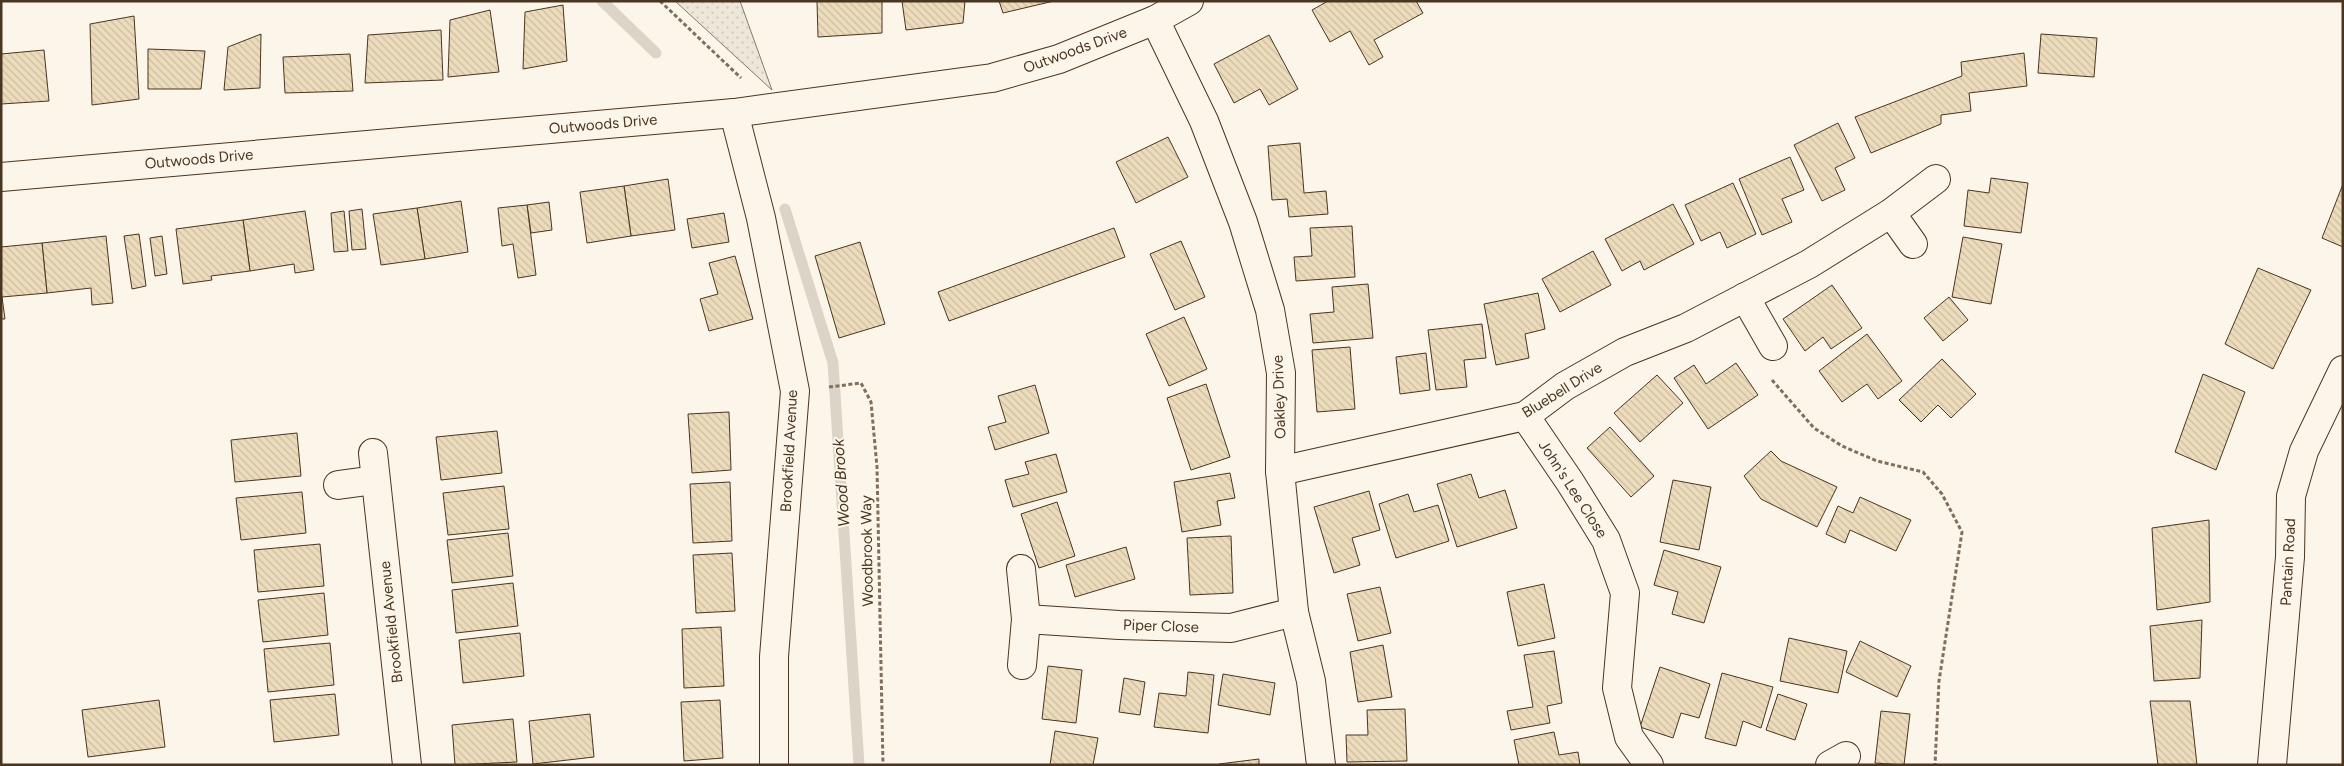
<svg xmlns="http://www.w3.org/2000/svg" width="2344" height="766" font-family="Figtree,sans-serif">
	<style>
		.grass { fill: url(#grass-dots); stroke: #887966 }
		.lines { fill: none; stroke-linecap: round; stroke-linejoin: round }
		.stream { stroke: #dcd4c6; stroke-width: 11 }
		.building { fill: url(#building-back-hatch); stroke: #4a3520 }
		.street-casing { stroke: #4a3520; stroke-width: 30 }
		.path { stroke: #7f6f5c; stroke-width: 3; stroke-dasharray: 4 2.5; stroke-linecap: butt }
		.street { stroke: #fbf6e9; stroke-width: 28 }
		.labels { text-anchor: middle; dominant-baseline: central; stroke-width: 4; stroke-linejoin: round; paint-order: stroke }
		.street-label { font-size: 15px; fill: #4a3520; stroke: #fbf6e9 }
		.water-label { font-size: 16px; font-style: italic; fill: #4a3520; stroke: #fbf6e9 }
	</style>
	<defs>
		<pattern id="grass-dots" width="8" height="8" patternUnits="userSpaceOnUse" patternTransform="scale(1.25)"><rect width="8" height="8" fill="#ede6d9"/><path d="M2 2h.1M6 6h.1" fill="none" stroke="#cdc6ba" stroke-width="1.8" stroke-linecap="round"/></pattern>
		<pattern id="building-back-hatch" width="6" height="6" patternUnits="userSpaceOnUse" patternTransform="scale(1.25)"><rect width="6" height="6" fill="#ecdcbc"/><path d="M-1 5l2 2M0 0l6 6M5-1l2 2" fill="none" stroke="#ccbda1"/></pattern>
	</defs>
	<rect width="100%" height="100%" fill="#fbf6e9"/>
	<polygon class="grass" points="675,1 740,1 772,90"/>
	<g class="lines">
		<g class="stream">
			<polyline points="602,1 656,53"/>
			<polyline points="785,209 833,363 859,765"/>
		</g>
	</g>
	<g class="building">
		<polygon points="817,1 882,1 882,33 818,37"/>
		<polygon points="902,1 965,1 963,23 906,30"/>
		<polygon points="999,1 1054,1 1003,13"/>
		<polygon points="1328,1 1416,1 1423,13 1374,40 1383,57 1369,65 1350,31 1330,42 1312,10"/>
		<polygon points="563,5 567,61 523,69 525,12"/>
		<polygon points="490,10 499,72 448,77 450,20"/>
		<polygon points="134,16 139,99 92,105 90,24"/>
		<polygon points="441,30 443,80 365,83 368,35"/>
		<polygon points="261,34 260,88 224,90 228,47"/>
		<polygon points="2041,34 2097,38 2094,77 2038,73"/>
		<polygon points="1269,35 1298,89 1269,105 1260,89 1234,103 1214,64"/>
		<polygon points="148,49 205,51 201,89 148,89"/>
		<polygon points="44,50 49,101 1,104 1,54"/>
		<polygon points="2024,53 2027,86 1969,93 1971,111 1941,115 1941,124 1871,153 1855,117 1962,76 1961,62"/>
		<polygon points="350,54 353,91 285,93 283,57"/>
		<polygon points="1838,123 1855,158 1835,168 1845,190 1822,201 1794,145"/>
		<polygon points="1168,137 1188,177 1136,203 1116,162"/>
		<polygon points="1300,143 1304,193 1326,191 1328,214 1289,217 1287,199 1272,200 1268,146"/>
		<polygon points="1790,157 1804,190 1782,199 1792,222 1762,235 1739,179"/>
		<polygon points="1991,178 2028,183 2021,233 1964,226 1968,190 1989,193"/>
		<polygon points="668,179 675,230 631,236 624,186"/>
		<polygon points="1733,183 1756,234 1727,248 1720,232 1701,241 1685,205"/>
		<polygon points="2343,184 2343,247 2322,238"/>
		<polygon points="624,186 631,236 587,243 580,192"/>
		<polygon points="461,201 468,252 425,259 417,208"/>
		<polygon points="549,202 552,230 531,233 527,205"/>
		<polygon points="1673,204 1694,244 1644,270 1640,261 1622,271 1605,239"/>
		<polygon points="527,205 536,275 518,278 513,244 502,246 498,208"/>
		<polygon points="417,208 425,259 381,265 373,214"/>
		<polygon points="362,209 366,249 352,250 349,211"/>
		<polygon points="305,211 314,270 295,273 294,264 250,271 243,220"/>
		<polygon points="344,211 348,251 334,252 331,213"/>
		<polygon points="724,213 729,242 692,248 687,219"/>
		<polygon points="243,220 250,271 211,276 212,280 183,284 176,229"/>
		<polygon points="1352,226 1355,277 1296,281 1294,257 1312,256 1310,228"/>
		<polygon points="1114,228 1125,257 949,321 938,292"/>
		<polygon points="139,234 146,286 132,289 124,236"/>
		<polygon points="106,236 113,303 92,305 91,288 47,293 42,243"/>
		<polygon points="162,236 167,274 155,276 150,238"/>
		<polygon points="1963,237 2002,244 1991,304 1952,297"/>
		<polygon points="1181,241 1205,297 1175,310 1150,254"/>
		<polygon points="860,242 885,324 839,338 815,256"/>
		<polygon points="42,243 47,293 2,297 5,319 1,319 1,247"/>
		<polygon points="1593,251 1611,285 1560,312 1542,279"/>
		<polygon points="735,256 753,319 709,331 700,299 718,294 709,263"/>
		<polygon points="2258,268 2311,290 2273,369 2225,344"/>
		<polygon points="1368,284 1373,338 1313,343 1310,314 1334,312 1332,287"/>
		<polygon points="1832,285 1862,328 1831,349 1823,337 1805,351 1783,319"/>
		<polygon points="1538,293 1545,329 1525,334 1529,358 1496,365 1484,304"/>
		<polygon points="1949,297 1968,320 1943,341 1924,318"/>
		<polygon points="1184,317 1207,369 1169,386 1146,334"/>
		<polygon points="1482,324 1486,358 1464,360 1467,387 1436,390 1428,330"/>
		<polygon points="1867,334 1902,381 1878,399 1867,384 1842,402 1819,371"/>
		<polygon points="1350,347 1355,409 1317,412 1312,350"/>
		<polygon points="1426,353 1430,390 1400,394 1396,357"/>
		<polygon points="1942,359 1976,394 1951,418 1938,405 1921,422 1899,400"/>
		<polygon points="1736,363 1758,395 1708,429 1674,378 1694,365 1706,384"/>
		<polygon points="2203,374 2245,392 2216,470 2175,452"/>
		<polygon points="1657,375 1683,403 1640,442 1614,413"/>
		<polygon points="1206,384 1230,457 1191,470 1167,398"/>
		<polygon points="1035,385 1049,433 995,450 988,427 1006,422 998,396"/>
		<polygon points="729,412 731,470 692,473 688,414"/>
		<polygon points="1610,427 1654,476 1631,497 1587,448"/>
		<polygon points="497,431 502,473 441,480 436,437"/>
		<polygon points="297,433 301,476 235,482 231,440"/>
		<polygon points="1771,451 1781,461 1837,487 1817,527 1761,499 1744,476"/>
		<polygon points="1056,454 1067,492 1013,507 1005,480 1029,474 1025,462"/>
		<polygon points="1230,473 1235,498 1217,501 1221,525 1182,532 1174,482"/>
		<polygon points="1471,474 1479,498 1505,490 1517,528 1457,547 1437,484"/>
		<polygon points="1673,480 1711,487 1699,550 1660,542"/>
		<polygon points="730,482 732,541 693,543 690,484"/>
		<polygon points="504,486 509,529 448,535 443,493"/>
		<polygon points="1369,491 1380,530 1352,538 1360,565 1334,573 1314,507"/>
		<polygon points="302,492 306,533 241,540 236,498"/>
		<polygon points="1408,494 1414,512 1438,505 1449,541 1396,558 1379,504"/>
		<polygon points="1860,497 1911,520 1896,551 1850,530 1845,543 1826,534 1838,506 1853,513"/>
		<polygon points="1057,502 1075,556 1039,568 1021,514"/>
		<polygon points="2209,520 2210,602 2157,610 2152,528"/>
		<polygon points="508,533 513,576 452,583 447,540"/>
		<polygon points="1231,536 1233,593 1190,595 1187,538"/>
		<polygon points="320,544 324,586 258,592 254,550"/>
		<polygon points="1126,547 1135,579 1075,597 1066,565"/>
		<polygon points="1664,550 1721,567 1704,623 1672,614 1678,592 1654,585"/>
		<polygon points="732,553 735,611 696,613 693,555"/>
		<polygon points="513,583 518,626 456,633 452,590"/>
		<polygon points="1544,584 1555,638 1518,646 1507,592"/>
		<polygon points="1380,587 1391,633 1358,641 1347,594"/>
		<polygon points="324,593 328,635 263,642 258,600"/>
		<polygon points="2202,620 2200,678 2154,681 2150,626"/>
		<polygon points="721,627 724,686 684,688 682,629"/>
		<polygon points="520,633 524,676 463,683 459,640"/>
		<polygon points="1789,638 1847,651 1838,693 1780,681"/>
		<polygon points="1860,641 1911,666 1897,697 1846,672"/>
		<polygon points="330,643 334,685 268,692 264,649"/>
		<polygon points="1383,645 1392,697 1358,702 1350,652"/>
		<polygon points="1554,651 1562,703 1547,706 1550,723 1511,730 1507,711 1533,707 1524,655"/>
		<polygon points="1048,666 1082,670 1076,723 1042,719"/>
		<polygon points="1660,667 1710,684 1699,718 1681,713 1673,738 1640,727"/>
		<polygon points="1188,672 1214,675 1208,733 1154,727 1159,693 1186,696"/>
		<polygon points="1722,673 1773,687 1761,728 1743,721 1736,746 1705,738"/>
		<polygon points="1223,674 1275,683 1270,715 1218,705"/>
		<polygon points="1124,678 1145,682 1140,715 1119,712"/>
		<polygon points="335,694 339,735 274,742 270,700"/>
		<polygon points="1778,694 1807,704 1795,740 1766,730"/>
		<polygon points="159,700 165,747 88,757 82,710"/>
		<polygon points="720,700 723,758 684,761 681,702"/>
		<polygon points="2150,701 2190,701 2197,765 2158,765"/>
		<polygon points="1405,709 1407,761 1347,762 1346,735 1368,735 1367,710"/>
		<polygon points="1881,711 1910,714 1904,765 1875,763"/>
		<polygon points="590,714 594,757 533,764 529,721"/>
		<polygon points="513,719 517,762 455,765 452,725"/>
		<polygon points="1055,731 1098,738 1093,765 1050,765"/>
		<polygon points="1554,732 1559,755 1578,752 1580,765 1519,765 1514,740"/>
		<polygon points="1259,759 1259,765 1219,765 1219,764"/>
	</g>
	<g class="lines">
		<defs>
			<g id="street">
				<polyline points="1155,20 1204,121 1243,222 1270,310 1281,373 1280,471 1294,612 1311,681 1321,765"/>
				<polyline points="734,113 761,218 795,391 774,657 774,765"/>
				<polyline points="1,177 734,113 992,78 1059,59 1155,20 1189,1"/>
				<polyline points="1891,213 1913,244"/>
				<polyline points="1745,297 1773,346"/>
				<polyline points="1525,416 1570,482 1606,540 1625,593 1617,688 1629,737 1649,765"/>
				<polyline points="373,453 407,765"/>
				<polyline points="1280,471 1525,416 1565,386 1625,352 1686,328 1809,264 1891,213 1936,179"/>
				<polyline points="338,485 375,480"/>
				<polyline points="1021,569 1026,619 1022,665"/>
				<polyline points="1026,619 1119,625 1231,628 1294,612"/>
				<polyline points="1830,765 1846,756"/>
				<polyline points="2272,765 2290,557 2291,496 2304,451 2343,370"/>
			</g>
		</defs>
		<use href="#street" class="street-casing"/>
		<g class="path">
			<polyline points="660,1 741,78"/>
			<polyline points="1772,380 1814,428 1842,446 1877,461 1923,472 1942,494 1962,532 1939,681 1935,765"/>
			<polyline points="829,387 861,383 871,402 877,467 883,765"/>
		</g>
		<use href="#street" class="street"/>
	</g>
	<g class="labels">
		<g class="street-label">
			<text transform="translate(1075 50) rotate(-20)">Outwoods Drive</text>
			<text transform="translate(603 124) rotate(-5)">Outwoods Drive</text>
			<text transform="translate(199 159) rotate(-5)">Outwoods Drive</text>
			<text transform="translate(1562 390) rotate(-32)">Bluebell Drive</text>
			<text transform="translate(1279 397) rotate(-92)">Oakley Drive</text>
			<text transform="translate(789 451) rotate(-87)">Brookfield Avenue</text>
			<text transform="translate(1573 489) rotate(57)">John's Lee Close</text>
			<text transform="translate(867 551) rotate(-91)">Woodbrook Way</text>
			<text transform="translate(2288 562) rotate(-87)">Pantain Road</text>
			<text transform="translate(391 622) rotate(-96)">Brookfield Avenue</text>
			<text transform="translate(1161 626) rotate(2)">Piper Close</text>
		</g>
		<g class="water-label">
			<text transform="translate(841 483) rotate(-94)">Wood Brook</text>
		</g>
	</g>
	<rect width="2344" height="766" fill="none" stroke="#4a3520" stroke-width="5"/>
</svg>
